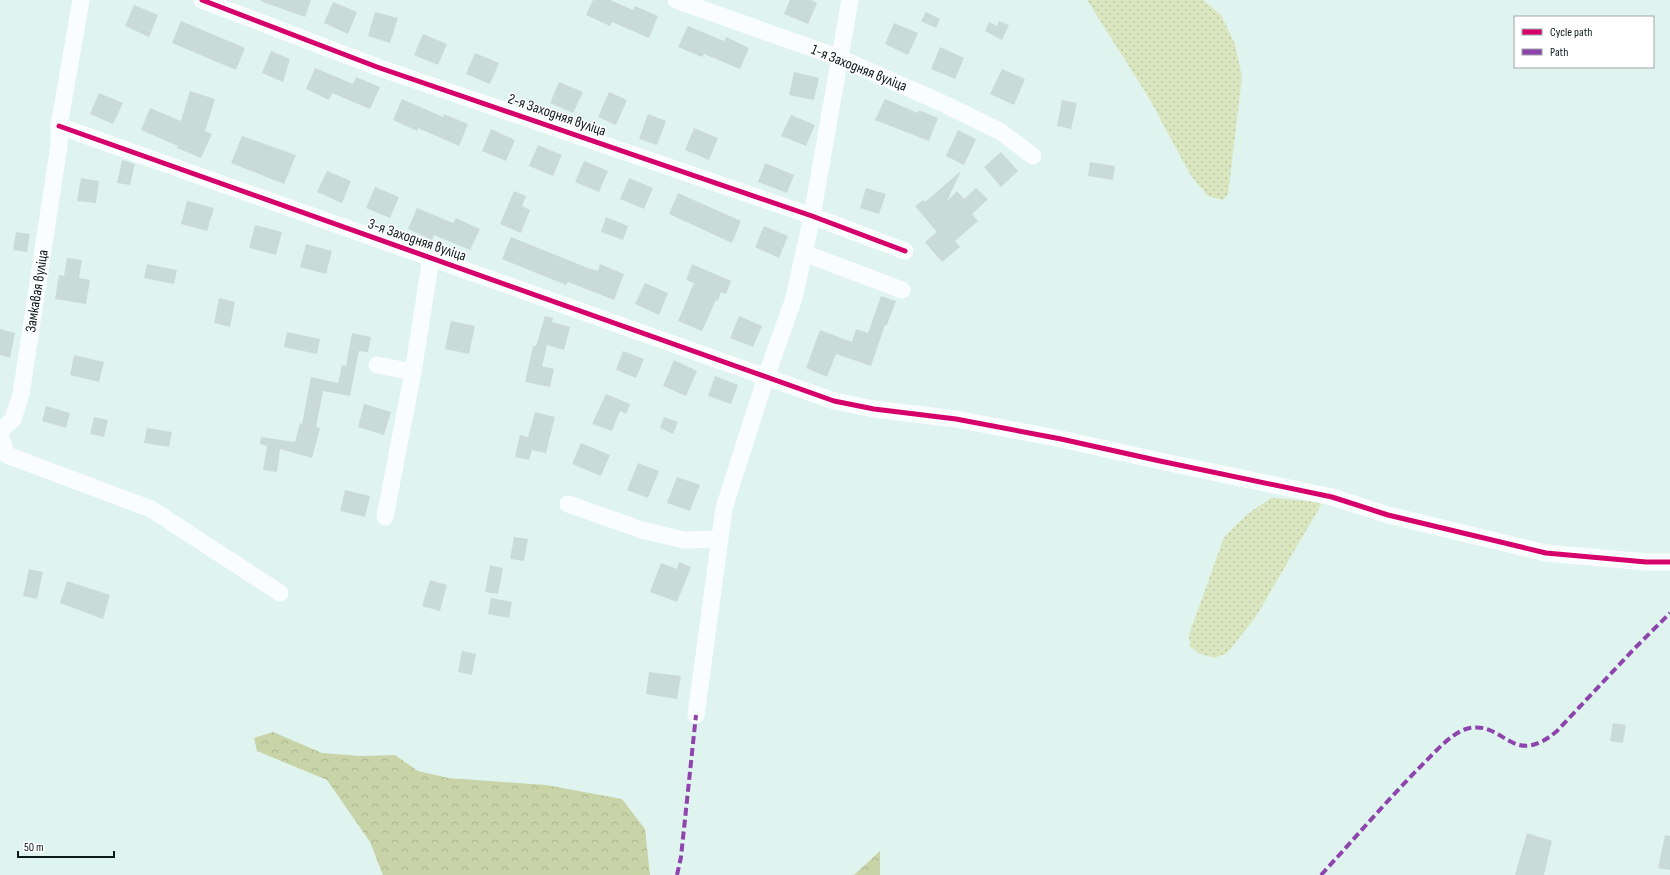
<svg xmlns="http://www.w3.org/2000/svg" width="1670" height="875" font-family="'Sofia Sans Condensed',sans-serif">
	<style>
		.grass { fill: url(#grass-dots) }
		.forest { fill: url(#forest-crowns) }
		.building { fill: #cadad9 }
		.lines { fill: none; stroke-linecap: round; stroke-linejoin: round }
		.minor { stroke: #fafdfd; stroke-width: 17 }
		.quiet { stroke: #8e44ad; stroke-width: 4; stroke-dasharray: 8 4; stroke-linecap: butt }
		.cycleway-casing { stroke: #fff; stroke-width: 8 }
		.cycleway { stroke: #d6006c; stroke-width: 5 }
		.labels { text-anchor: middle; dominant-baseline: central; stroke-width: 3; stroke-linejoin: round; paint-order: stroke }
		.street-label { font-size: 15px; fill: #0d1b18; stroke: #fff }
	</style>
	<defs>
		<pattern id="grass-dots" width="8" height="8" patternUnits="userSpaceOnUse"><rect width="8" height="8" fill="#d9e6bf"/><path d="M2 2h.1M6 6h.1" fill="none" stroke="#b9c5a3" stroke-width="1.8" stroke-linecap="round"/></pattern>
		<pattern id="forest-crowns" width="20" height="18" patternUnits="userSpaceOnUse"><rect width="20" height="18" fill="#c8d4a8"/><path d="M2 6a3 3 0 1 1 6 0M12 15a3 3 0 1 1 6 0" fill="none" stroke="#abb590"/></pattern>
	</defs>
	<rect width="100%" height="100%" fill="#e0f4ef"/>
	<g class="grass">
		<polygon points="1087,0 1203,0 1221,15 1235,44 1242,77 1228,195 1222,200 1208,196 1191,176 1149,98"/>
		<polygon points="1271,498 1320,502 1321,505 1255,618 1227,653 1214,658 1198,653 1190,646 1189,635 1224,537 1249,513"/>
	</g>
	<g class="forest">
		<polygon points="273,732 322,753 361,756 395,755 418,771 448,778 546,785 622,799 645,829 650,875 383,875 370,842 327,780 257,751 254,738"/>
		<polygon points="880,851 880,875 854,875"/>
	</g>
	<g class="building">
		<polygon points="261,0 311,0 305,17 260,1"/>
		<polygon points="593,0 610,0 633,10 635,6 658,16 649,38 612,22 610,26 586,15"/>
		<polygon points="790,0 811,0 817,3 808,24 784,14"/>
		<polygon points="333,2 357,12 348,34 324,23"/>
		<polygon points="134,5 158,15 149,37 125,26"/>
		<polygon points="375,12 398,18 390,43 368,36"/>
		<polygon points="926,12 940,19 936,28 921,21"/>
		<polygon points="181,21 245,48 236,70 172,43"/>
		<polygon points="999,21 1009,25 1002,40 985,31 989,22 997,26"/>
		<polygon points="894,23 918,33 908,55 885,44"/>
		<polygon points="688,26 724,41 726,37 749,48 740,69 704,54 702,57 678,47"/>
		<polygon points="423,34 447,44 438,65 414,55"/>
		<polygon points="940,47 964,58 955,79 931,69"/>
		<polygon points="271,51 290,59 283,82 262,73"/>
		<polygon points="475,53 499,63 490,84 466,74"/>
		<polygon points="315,68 353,84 356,77 380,87 370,109 332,93 329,100 306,89"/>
		<polygon points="1002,69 1025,79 1014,105 990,94"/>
		<polygon points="794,72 819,78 814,100 789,95"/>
		<polygon points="559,82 583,92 573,113 550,103"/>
		<polygon points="190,91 215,99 205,131 212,134 201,158 177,148 178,146 141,130 150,108 181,121"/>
		<polygon points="609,92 627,100 616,125 598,117"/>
		<polygon points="99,93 123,103 113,124 90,114"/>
		<polygon points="402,99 443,117 444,114 468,124 459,146 418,128 417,131 393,120"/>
		<polygon points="885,99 918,113 919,110 938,118 929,141 875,120"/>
		<polygon points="1062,100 1077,103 1071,129 1057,126"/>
		<polygon points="648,114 666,121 657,145 639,139"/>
		<polygon points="791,115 815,125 806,146 781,136"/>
		<polygon points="694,128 718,138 709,160 685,150"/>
		<polygon points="491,129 515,140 506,161 482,151"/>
		<polygon points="958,130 976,139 964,165 946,156"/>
		<polygon points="242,136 296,155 284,184 231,163"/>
		<polygon points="538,145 562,155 553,176 529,166"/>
		<polygon points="1001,152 1018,171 1001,187 984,167"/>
		<polygon points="122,160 135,164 130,185 117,183"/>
		<polygon points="584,161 608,171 599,192 575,182"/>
		<polygon points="1090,162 1115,166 1113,180 1088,176"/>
		<polygon points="765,163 794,175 787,193 758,182"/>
		<polygon points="327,171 351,181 342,203 317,192"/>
		<polygon points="961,171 947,201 957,191 964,199 976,188 988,199 972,214 978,221 955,241 960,247 942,262 925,242 937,232 915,206 923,200 925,202"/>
		<polygon points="81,178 99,181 96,203 77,201"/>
		<polygon points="629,178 653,188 644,209 620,199"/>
		<polygon points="375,187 399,197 390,218 366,208"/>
		<polygon points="866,188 886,194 879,214 860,208"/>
		<polygon points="514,191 526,196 522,206 530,210 521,233 500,224"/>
		<polygon points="678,193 741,221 732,243 669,214"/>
		<polygon points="187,201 214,208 207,231 181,224"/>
		<polygon points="417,208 453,223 456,218 480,229 470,250 434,235 432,240 408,229"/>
		<polygon points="606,217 628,226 623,240 601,232"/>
		<polygon points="255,225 282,232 276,255 249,248"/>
		<polygon points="764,226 788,236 779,258 755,247"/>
		<polygon points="16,232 30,234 27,252 13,250"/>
		<polygon points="511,237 588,268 598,271 600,264 624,274 614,300 568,282 566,285 502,259"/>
		<polygon points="306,244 332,251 326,274 300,267"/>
		<polygon points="67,258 82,260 79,278 90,280 86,304 55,299 59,275 64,276"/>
		<polygon points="147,264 177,270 174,284 144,278"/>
		<polygon points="692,264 731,281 726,294 721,292 718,301 716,300 702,331 678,321 694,283 686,280"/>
		<polygon points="645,283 668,293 659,315 635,304"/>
		<polygon points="881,296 896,301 887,325 885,325 871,366 836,354 827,377 806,368 820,330 852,342 856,329 868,333"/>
		<polygon points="219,298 235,302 230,327 214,323"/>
		<polygon points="545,316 553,318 552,322 570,327 564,350 547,345 542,366 554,369 550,387 525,382 533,346 536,346"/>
		<polygon points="739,316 762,326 753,347 730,338"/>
		<polygon points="451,321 475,326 469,354 445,349"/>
		<polygon points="0,329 15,333 10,358 0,355"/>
		<polygon points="287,332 320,339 317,354 284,347"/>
		<polygon points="352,333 371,337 368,352 359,351 350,396 323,391 316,427 320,428 312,458 280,449 277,472 263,470 267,446 260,444 261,437 295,442 300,423 302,424 311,377 338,383 342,365 346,366"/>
		<polygon points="623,351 644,359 636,378 616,370"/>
		<polygon points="74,355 104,362 99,382 70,375"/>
		<polygon points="674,360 697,371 686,396 663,386"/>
		<polygon points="715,376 738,385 731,404 708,396"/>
		<polygon points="606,394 630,404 626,414 620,411 612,431 592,424"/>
		<polygon points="364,404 391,412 384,435 358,427"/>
		<polygon points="46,406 70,413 66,428 42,421"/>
		<polygon points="535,412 555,417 546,453 532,450 529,460 515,457 520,435 528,437"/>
		<polygon points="94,417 108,420 104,437 90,434"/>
		<polygon points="664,417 678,422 673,434 660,428"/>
		<polygon points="147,428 172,432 169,447 144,443"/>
		<polygon points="581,443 610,455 601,476 572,464"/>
		<polygon points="638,463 659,471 648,498 627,490"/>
		<polygon points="677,477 700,485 690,511 667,503"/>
		<polygon points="345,490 370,496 365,517 340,511"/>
		<polygon points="514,537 528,539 524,561 510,559"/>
		<polygon points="679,562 691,567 677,602 650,592 661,563 677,569"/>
		<polygon points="490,565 503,568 498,594 485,592"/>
		<polygon points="29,569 43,572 37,599 23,596"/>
		<polygon points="430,580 447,585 440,611 422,606"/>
		<polygon points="67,581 110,595 103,619 60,603"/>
		<polygon points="491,598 512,602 509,618 488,614"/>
		<polygon points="462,651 476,654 472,675 458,672"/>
		<polygon points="649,672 681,676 677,699 646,694"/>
		<polygon points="1613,723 1626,725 1623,743 1610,741"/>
		<polygon points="1527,833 1552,841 1544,875 1515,875"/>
		<polygon points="1665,835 1670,836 1670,870 1658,868"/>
	</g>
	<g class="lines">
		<g class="minor">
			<polyline points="202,0 377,67 812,216 905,251"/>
			<polyline points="676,0 840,58 942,103 1001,132 1033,156"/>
			<polyline points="59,126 834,401 874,409 956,419 1061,439 1160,461 1332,497 1388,515 1546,553 1646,562 1670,562"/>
			<polyline points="804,253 902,290"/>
			<polyline points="377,365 413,372"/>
			<polyline points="0,431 13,419 21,394 59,145 59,126 81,0"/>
			<polyline points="0,435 7,455 151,509 280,593"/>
			<polyline points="568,504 642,530 684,540 720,539"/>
			<polyline points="385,517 413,372 431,258"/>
			<polyline points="696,715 724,508 766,377 794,298 812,216 850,0"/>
		</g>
		<g class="quiet">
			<polyline points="677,875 681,857 696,715"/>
			<path d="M1321,875C1356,837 1389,798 1426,761C1437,750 1451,734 1466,729C1504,718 1511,770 1557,731L1635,648L1670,613"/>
		</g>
		<defs>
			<g id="cycleway">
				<polyline points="202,0 377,67 812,216 905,251"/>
				<polyline points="59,126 834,401 874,409 956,419 1061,439 1160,461 1332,497 1388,515 1546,553 1646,562 1670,562"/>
			</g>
		</defs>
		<use href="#cycleway" class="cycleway-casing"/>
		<use href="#cycleway" class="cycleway"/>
	</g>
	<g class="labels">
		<g class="street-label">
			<text transform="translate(859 68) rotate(22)">1-я Заходняя вуліца</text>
			<text transform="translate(557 115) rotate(19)">2-я Заходняя вуліца</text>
			<text transform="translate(417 240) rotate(19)">3-я Заходняя вуліца</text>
			<text transform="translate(37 291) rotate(-81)">Замкавая вуліца</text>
		</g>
	</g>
	<rect x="1514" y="16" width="140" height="52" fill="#ffffff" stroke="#9ea4a3"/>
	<rect x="1522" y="29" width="20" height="6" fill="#d6006c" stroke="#9ea4a3"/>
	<text x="1550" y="36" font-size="12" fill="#0d1b18">Cycle path</text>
	<rect x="1522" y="49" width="20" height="6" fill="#8e44ad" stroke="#9ea4a3"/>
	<text x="1550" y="56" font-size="12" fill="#0d1b18">Path</text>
	<path d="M18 851v6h96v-6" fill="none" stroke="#0d1b18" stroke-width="2"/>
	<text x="24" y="851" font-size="12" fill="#0d1b18" stroke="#ffffff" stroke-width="3" paint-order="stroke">50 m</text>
</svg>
